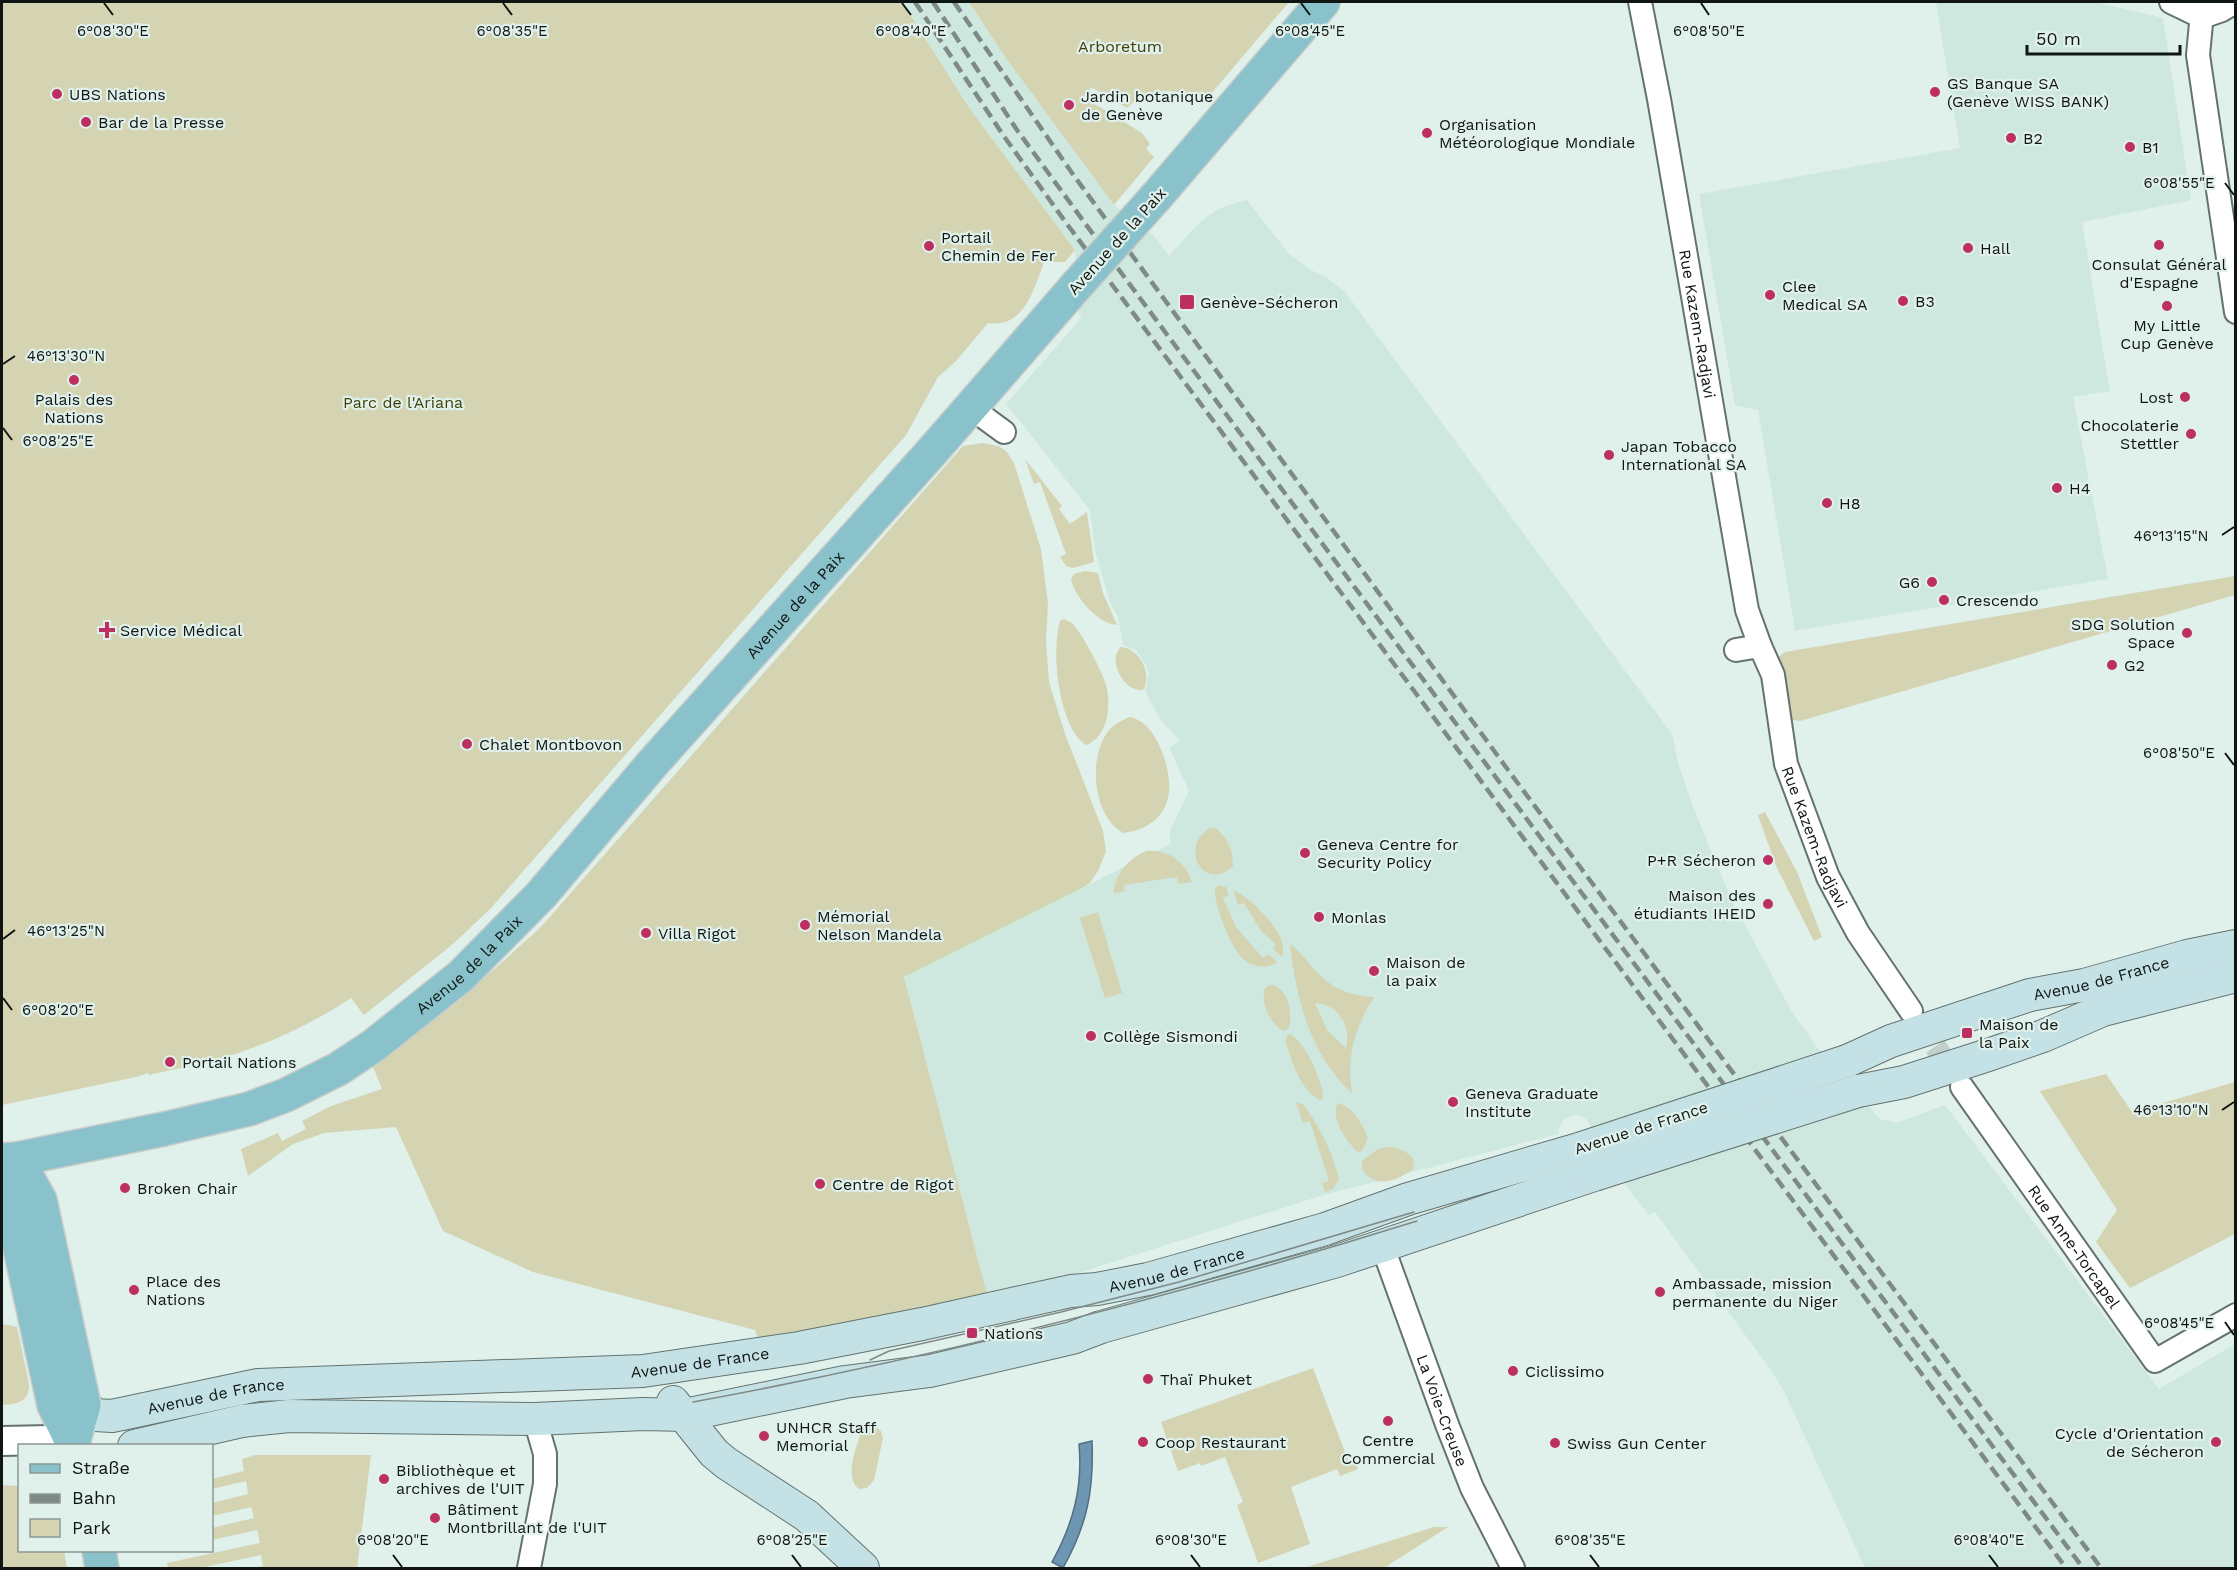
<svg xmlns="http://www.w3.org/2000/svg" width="2237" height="1570" font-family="'Work Sans',sans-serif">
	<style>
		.built { fill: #cee8df }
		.green { fill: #d4d3b2; fill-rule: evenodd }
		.water { fill: #6e95b2; stroke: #526f82; stroke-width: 1.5 }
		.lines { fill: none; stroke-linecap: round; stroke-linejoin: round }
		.minor-tunnel { stroke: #c1cfcb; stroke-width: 22; stroke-dasharray: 22 11; stroke-linecap: butt }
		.minor-casing { stroke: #64736e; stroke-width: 26 }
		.tertiary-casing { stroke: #64736e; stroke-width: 32 }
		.secondary-casing { stroke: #64736e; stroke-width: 34 }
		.primary-casing { stroke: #cacccb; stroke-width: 36 }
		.minor { stroke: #fff; stroke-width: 22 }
		.tertiary { stroke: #fff; stroke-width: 28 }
		.secondary { stroke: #c4e1e5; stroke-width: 32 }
		.primary { stroke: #89c2ca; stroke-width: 33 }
		.tram { stroke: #7f8a86; stroke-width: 1.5 }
		.rail { stroke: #7f8a86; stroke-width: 4.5; stroke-dasharray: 12 6; stroke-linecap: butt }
		.secondary-bridge-casing { stroke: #64736e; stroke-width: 34; stroke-linecap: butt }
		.primary-bridge-casing { stroke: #cacccb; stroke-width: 36; stroke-linecap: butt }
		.secondary-bridge { stroke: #c4e1e5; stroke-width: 32 }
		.primary-bridge { stroke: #89c2ca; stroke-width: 33 }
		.ticks { fill: none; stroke: #0f1513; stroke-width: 2 }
		.poi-dot { fill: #bc2f60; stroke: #e0f0eb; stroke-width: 2 }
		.labels { text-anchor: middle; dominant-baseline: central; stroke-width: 4.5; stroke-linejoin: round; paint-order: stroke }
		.park-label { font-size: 16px; fill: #444108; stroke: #e0f0eb }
		.poi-label { font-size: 16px; fill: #0f1513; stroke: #e0f0eb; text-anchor: start }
		.street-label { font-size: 16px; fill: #0f1513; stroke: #e0f0eb }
		.ticks-label { font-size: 15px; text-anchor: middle; fill: #0f1513; stroke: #e0f0eb; stroke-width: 4.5; stroke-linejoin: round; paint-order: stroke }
	</style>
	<rect width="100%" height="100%" fill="#e0f0eb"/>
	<g class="built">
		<polygon points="902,2 969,2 1003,54 1114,205 1154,236 1169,256 1197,225 1212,213 1225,206 1247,200 1289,254 1311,270 1326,277 1345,292 1672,734 1678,763 1693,807 1732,901 1792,1012 1817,1047 1880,1119 1897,1123 1945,1105 2159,1389 2235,1344 2235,1568 1865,1568 1784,1391 1768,1366 1655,1212 1649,1215 1628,1188 1586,1119 1580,1116 1574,1115 1564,1119 1559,1127 1558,1134 1320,1196 1072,1275 987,1294 904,977 1170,844 1170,831 1189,791 1169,747 1180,741 1160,719 1145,691 1149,674 1146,665 1136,650 1123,645 1118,617 1110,602 1096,554 1090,510 1006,404 1082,317 1079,314 1075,250 970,109"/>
		<polygon points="1936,2 2094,2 2163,18 2191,200 2082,222 2110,391 2073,397 2108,579 1795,631 1758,410 1735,405 1699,194 1960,148"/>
	</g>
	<g class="green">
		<path d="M2,2H902L970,109L1075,250L1065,262H1044C1034,289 1024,329 988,323L956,361L938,377L906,435L490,909L453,944L364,1015L351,998C312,1024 270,1043 226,1057C201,1065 174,1069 149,1075L148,1073L136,1077L2,1105Z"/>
		<path d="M969,2H1289L1204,102C1178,87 1150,86 1127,108L1091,87L1085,98L1142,133L1150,144L1146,149L1154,157L1114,205L1003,54Z"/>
		<polygon points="982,443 998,446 1006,451 1014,463 1041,549 1048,604 1046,640 1049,682 1065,734 1103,831 1106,851 1099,869 1090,883 1082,888 904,977 987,1294 845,1324 758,1338 755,1330 533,1272 443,1231 396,1127 324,1133 293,1144 248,1176 241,1149 278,1133 282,1141 306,1129 302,1121 331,1106 382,1089 373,1067 461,999 541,927 963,446"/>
		<polygon points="1025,459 1062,506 1059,509 1070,524 1087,512 1094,562 1073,568 1066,566 1060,557 1066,554 1040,482 1034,484"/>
		<path d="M1085,571L1098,573L1103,593L1117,625C1098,624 1076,598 1071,580L1074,574Z"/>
		<polygon points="2235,576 2235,595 1800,721 1792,720 1776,659 1785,652"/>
		<path d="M1064,619C1066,620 1072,623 1072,623C1082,633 1105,676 1107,689C1111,708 1107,738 1086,745C1058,726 1051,651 1060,621Z"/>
		<path d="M1121,647C1139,648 1153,674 1143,690C1125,693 1106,660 1121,647Z"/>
		<path d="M1129,717C1157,720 1174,774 1168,798C1163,820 1143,831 1123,833C1120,830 1115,828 1112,824C1092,801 1090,754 1109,730C1115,724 1121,721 1129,717Z"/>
		<polygon points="1765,812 1797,872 1822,937 1814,941 1776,866 1758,815"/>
		<path d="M1210,828H1216C1228,840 1233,849 1233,866C1204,894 1178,847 1210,828Z"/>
		<path d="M1146,851C1168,849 1185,861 1192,882L1178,884L1177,877L1124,885L1125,891L1114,893C1114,874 1130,858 1146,851Z"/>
		<path d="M1220,885L1226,887L1229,896L1223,898L1236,927L1263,958L1268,954L1277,962C1267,970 1251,967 1242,958C1231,947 1213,903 1215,888Z"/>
		<path d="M1233,890C1251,898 1291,935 1282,957L1273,949L1276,945L1261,931L1244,903L1238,905Z"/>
		<polygon points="1098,912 1122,993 1105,998 1080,918"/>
		<path d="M1290,943C1321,973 1326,994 1374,997C1355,1027 1346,1057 1352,1093C1310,1055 1296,999 1290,943ZM1315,1003C1338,1004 1352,1026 1346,1048L1327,1030Z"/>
		<path d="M1269,985C1288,985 1293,1014 1289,1028L1283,1031C1270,1023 1262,1006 1264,990Z"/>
		<path d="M1289,1034C1304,1039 1323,1082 1323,1098L1320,1100C1301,1091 1291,1061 1286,1042V1037Z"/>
		<polygon points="2106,1074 2132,1112 2235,1082 2235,1234 2130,1288 2096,1242 2117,1210 2040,1091"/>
		<path d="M1296,1102L1304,1105C1320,1128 1332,1151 1339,1179L1333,1189L1325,1192L1322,1183L1329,1181L1310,1121L1303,1123Z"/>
		<path d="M1338,1103C1354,1108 1362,1124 1368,1138L1362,1151L1358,1152C1346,1142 1330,1118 1338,1103Z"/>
		<path d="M1389,1147C1400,1148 1407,1151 1414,1160L1413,1169C1397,1181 1375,1190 1362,1169V1161L1378,1149Z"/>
		<path d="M2,1324L17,1327L29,1384C30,1402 17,1404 2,1405Z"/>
		<polygon points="1313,1368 1348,1460 1354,1458 1358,1469 1340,1476 1337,1469 1291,1487 1310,1544 1258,1563 1237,1505 1243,1502 1225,1457 1201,1466 1200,1463 1178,1471 1161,1422"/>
		<path d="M868,1426H875L881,1431L883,1438L874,1480L867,1488L859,1489C843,1476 857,1448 861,1431Z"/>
		<polygon points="255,1455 371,1455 357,1568 251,1568 263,1566 261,1555 200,1568 168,1568 167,1563 260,1543 257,1530 212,1540 212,1528 254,1518 251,1507 212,1516 212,1503 248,1494 246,1481 212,1489 212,1479 244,1471 242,1459"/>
		<polygon points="2,1485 19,1486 20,1550 64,1551 67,1568 2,1568"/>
		<polygon points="1434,1527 1448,1527 1387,1566 1388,1568 1304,1568"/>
	</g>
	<path class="water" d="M1092,1441C1094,1491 1087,1525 1063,1568L1052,1562C1073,1524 1083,1488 1079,1444Z"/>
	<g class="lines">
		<polyline class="minor-tunnel" points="1917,1019 1957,1079"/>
		<defs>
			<g id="minor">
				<path id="s1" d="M1640,2L1659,99L1747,610L1760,646L1736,650"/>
				<polyline points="2171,2 2202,17"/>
				<polyline points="2203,2 2198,55 2236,312"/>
				<polyline points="2202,17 2222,10 2235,2"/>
				<polyline points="970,407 1004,432"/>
				<path id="s2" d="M1760,646L1773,675L1786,764L1828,877L1858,933L1911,1011"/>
				<path id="s3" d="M1962,1087L2155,1361L2236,1315"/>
				<path id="s4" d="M1382,1245L1448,1427L1472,1488L1513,1568"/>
				<polyline points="529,1568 545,1484 545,1454 535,1419"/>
			</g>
			<polyline id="tertiary" points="2,1441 50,1440 73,1443"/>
			<g id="secondary">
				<path id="s5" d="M1847,1061L1891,1041L2030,995L2084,985L2187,956L2236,946"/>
				<polyline points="1858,1091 1904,1082 1988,1055 2043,1036 2103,1010 2236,976"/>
				<polyline points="673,1402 714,1453 726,1463 807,1516 863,1568"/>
				<path id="s6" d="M84,1405L95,1415L112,1416L258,1385L643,1371L799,1348L922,1324L1071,1291L1097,1289L1148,1279L1325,1229L1408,1199L1582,1148"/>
				<polyline points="134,1446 242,1421 289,1416 535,1419 643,1414 685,1415 845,1382 930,1371 1072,1338 1101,1327 1337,1261 1594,1175"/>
			</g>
			<g id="primary">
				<polyline points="1156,197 1323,2"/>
				<polyline points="17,1159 40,1200 84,1405 73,1443"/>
				<polyline points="17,1159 11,1207 54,1405 74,1446"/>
				<path id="s7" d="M2,1160L17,1159L164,1129L249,1109L286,1095L338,1069L373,1046L461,976L541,895L652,764L936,447L1077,285"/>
				<polyline points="99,1550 102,1568"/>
			</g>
		</defs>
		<use href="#minor" class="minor-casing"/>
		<use href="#tertiary" class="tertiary-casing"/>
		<use href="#secondary" class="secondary-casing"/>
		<use href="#primary" class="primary-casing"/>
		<use href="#minor" class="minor"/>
		<use href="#tertiary" class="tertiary"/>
		<use href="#secondary" class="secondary"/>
		<use href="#primary" class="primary"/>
		<g class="tram">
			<polyline points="870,1360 889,1351 1061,1312 1179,1282 1414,1212"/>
			<path d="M693,1402C938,1357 1180,1295 1417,1221"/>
		</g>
		<g class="rail">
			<polyline points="915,2 1003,135 1064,220 2066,1568"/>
			<polyline points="933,2 1017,130 1125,278 2083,1568"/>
			<polyline points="954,2 1072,173 1511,774 2101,1568"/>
		</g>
		<defs>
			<g id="secondary-bridge">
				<polyline points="1582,1148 1847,1061"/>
				<polyline points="1594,1175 1858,1091"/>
			</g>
			<polyline id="primary-bridge" points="1077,285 1156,197"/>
		</defs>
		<use href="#secondary-bridge" class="secondary-bridge-casing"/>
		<use href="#primary-bridge" class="primary-bridge-casing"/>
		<use href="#secondary-bridge" class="secondary-bridge"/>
		<use href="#primary-bridge" class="primary-bridge"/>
	</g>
	<path class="ticks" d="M104,3L113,15M503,3L512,15M902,3L911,15M1301,3L1310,15M1701,3L1709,15M2225,183L2234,195M3,364L15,356M3,428L12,440M2222,535L2234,527M2225,753L2234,765M3,939L15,930M3,998L12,1010M2222,1110L2234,1102M2225,1322L2234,1335M393,1555L402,1567M792,1555L801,1567M1191,1555L1200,1567M1590,1555L1599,1567M1989,1555L1998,1567"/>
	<g class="poi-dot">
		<circle cx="1935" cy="92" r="6"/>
		<circle cx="57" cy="94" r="6"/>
		<circle cx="1069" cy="105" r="6"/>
		<circle cx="86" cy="122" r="6"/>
		<circle cx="1427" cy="133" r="6"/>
		<circle cx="2011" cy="138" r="6"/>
		<circle cx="2130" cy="147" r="6"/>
		<circle cx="2159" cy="245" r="6"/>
		<circle cx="929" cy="246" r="6"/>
		<circle cx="1968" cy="248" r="6"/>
		<circle cx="1770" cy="295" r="6"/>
		<circle cx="1903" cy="301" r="6"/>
		<rect x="1179" y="294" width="16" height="16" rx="3"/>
		<circle cx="2167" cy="306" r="6"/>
		<circle cx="74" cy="380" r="6"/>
		<circle cx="2185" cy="397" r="6"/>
		<circle cx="2191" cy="434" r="6"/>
		<circle cx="1609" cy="455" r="6"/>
		<circle cx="2057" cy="488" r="6"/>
		<circle cx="1827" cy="503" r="6"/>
		<circle cx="1932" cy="582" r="6"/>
		<circle cx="1944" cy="600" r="6"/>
		<path d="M104 621h6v6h6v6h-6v6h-6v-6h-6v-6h6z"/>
		<circle cx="2187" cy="633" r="6"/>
		<circle cx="2112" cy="665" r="6"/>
		<circle cx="467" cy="744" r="6"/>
		<circle cx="1305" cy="853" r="6"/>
		<circle cx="1768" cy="860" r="6"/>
		<circle cx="1768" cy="904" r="6"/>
		<circle cx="1319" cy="917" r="6"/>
		<circle cx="805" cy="925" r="6"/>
		<circle cx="646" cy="933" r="6"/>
		<circle cx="1374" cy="971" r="6"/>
		<rect x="1961" y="1027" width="12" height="12" rx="3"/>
		<circle cx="1091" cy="1036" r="6"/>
		<circle cx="170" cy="1062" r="6"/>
		<circle cx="1453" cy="1102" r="6"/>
		<circle cx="820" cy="1184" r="6"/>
		<circle cx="125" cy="1188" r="6"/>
		<circle cx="134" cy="1290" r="6"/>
		<circle cx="1660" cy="1292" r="6"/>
		<rect x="966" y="1327" width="12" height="12" rx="3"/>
		<circle cx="1513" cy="1371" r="6"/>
		<circle cx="1148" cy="1379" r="6"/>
		<circle cx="1388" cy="1421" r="6"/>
		<circle cx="764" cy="1436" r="6"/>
		<circle cx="1143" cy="1442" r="6"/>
		<circle cx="2216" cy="1442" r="6"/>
		<circle cx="1555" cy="1443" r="6"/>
		<circle cx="384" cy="1479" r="6"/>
		<circle cx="435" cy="1518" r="6"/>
	</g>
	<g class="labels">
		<g class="park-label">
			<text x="1120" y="46">Arboretum</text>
			<text x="403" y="402">Parc de l'Ariana</text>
		</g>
		<g class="poi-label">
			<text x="1947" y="83">GS Banque SA<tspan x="1947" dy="18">(Genève WISS BANK)</tspan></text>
			<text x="69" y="94">UBS Nations</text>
			<text x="1081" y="96">Jardin botanique<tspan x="1081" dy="18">de Genève</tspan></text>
			<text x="98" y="122">Bar de la Presse</text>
			<text x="1439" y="124">Organisation<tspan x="1439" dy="18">Météorologique Mondiale</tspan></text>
			<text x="2023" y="138">B2</text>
			<text x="2142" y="147">B1</text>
			<text x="941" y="237">Portail<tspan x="941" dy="18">Chemin de Fer</tspan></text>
			<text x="1980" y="248">Hall</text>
			<text x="2159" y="264" text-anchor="middle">Consulat Général<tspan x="2159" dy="18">d'Espagne</tspan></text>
			<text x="1782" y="286">Clee<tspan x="1782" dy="18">Medical SA</tspan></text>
			<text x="1915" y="301">B3</text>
			<text x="1200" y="302">Genève-Sécheron</text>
			<text x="2167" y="325" text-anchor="middle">My Little<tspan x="2167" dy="18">Cup Genève</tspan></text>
			<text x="2173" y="397" text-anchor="end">Lost</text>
			<text x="74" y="399" text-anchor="middle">Palais des<tspan x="74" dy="18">Nations</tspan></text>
			<text x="2179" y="425" text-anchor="end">Chocolaterie<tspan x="2179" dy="18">Stettler</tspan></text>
			<text x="1621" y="446">Japan Tobacco<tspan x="1621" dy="18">International SA</tspan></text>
			<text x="2069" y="488">H4</text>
			<text x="1839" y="503">H8</text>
			<text x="1920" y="582" text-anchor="end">G6</text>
			<text x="1956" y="600">Crescendo</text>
			<text x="2175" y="624" text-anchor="end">SDG Solution<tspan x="2175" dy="18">Space</tspan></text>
			<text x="120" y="630">Service Médical</text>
			<text x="2124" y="665">G2</text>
			<text x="479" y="744">Chalet Montbovon</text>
			<text x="1317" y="844">Geneva Centre for<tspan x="1317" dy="18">Security Policy</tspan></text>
			<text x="1756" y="860" text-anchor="end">P+R Sécheron</text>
			<text x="1756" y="895" text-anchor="end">Maison des<tspan x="1756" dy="18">étudiants IHEID</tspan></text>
			<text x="817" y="916">Mémorial<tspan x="817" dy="18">Nelson Mandela</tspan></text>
			<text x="1331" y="917">Monlas</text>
			<text x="658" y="933">Villa Rigot</text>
			<text x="1386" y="962">Maison de<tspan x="1386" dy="18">la paix</tspan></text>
			<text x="1979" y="1024">Maison de<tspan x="1979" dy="18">la Paix</tspan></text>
			<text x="1103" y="1036">Collège Sismondi</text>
			<text x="182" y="1062">Portail Nations</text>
			<text x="1465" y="1093">Geneva Graduate<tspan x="1465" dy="18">Institute</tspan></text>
			<text x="832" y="1184">Centre de Rigot</text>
			<text x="137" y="1188">Broken Chair</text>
			<text x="146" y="1281">Place des<tspan x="146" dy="18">Nations</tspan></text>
			<text x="1672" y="1283">Ambassade, mission<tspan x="1672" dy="18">permanente du Niger</tspan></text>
			<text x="984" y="1333">Nations</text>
			<text x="1525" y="1371">Ciclissimo</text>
			<text x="1160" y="1379">Thaï Phuket</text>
			<text x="776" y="1427">UNHCR Staff<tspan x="776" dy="18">Memorial</tspan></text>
			<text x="2204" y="1433" text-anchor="end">Cycle d'Orientation<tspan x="2204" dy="18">de Sécheron</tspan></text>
			<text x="1388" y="1440" text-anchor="middle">Centre<tspan x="1388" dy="18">Commercial</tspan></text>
			<text x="1155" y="1442">Coop Restaurant</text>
			<text x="1567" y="1443">Swiss Gun Center</text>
			<text x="396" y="1470">Bibliothèque et<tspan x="396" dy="18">archives de l'UIT</tspan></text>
			<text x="447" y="1509">Bâtiment<tspan x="447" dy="18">Montbrillant de l'UIT</tspan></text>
		</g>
		<g class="street-label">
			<text transform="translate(1117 241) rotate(-48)">Avenue de la Paix</text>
			<text stroke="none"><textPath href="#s1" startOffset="327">Rue Kazem-Radjavi</textPath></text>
			<text stroke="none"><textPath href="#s7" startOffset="1004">Avenue de la Paix</textPath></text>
			<text stroke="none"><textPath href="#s2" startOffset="200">Rue Kazem-Radjavi</textPath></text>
			<text stroke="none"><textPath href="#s7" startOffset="518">Avenue de la Paix</textPath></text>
			<text stroke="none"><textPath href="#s5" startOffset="268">Avenue de France</textPath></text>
			<text transform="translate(1641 1128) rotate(-18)">Avenue de France</text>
			<text stroke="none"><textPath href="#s3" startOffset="195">Rue Anne-Torcapel</textPath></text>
			<text stroke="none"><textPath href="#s6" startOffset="1110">Avenue de France</textPath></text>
			<text stroke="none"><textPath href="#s6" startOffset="624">Avenue de France</textPath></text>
			<text stroke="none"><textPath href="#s6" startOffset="138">Avenue de France</textPath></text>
			<text stroke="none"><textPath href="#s4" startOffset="176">La Voie-Creuse</textPath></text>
		</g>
	</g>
	<g class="ticks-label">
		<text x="1310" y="36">6°08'45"E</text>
		<text x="1709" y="36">6°08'50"E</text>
		<text x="113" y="36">6°08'30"E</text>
		<text x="512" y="36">6°08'35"E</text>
		<text x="911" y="36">6°08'40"E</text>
		<text x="2179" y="188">6°08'55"E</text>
		<text x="66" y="361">46°13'30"N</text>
		<text x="58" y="446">6°08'25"E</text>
		<text x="2171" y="541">46°13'15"N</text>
		<text x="2179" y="758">6°08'50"E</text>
		<text x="66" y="936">46°13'25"N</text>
		<text x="58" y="1015">6°08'20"E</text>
		<text x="2171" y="1115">46°13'10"N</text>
		<text x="2179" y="1328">6°08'45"E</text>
		<text x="393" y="1545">6°08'20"E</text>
		<text x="792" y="1545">6°08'25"E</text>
		<text x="1191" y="1545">6°08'30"E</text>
		<text x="1590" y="1545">6°08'35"E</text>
		<text x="1989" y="1545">6°08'40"E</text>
	</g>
	<rect width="2237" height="1570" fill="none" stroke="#0f1513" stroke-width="6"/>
	<rect x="18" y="1444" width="195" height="108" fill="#e0f0eb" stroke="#8c9895" stroke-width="1.5"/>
	<rect x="30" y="1464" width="30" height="9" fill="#89c2ca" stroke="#8c9895" stroke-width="1.5"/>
	<text x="72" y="1474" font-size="18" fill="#0f1513">Straße</text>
	<rect x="30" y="1494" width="30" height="9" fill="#7f8a86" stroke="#8c9895" stroke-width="1.5"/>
	<text x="72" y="1504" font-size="18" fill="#0f1513">Bahn</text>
	<rect x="30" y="1519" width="30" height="18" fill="#d4d3b2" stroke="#8c9895" stroke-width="1.5"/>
	<text x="72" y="1534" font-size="18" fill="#0f1513">Park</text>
	<path d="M2027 45v9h153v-9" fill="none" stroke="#0f1513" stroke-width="3"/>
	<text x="2036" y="45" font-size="18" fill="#0f1513" stroke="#e0f0eb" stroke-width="4.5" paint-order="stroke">50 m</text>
</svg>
